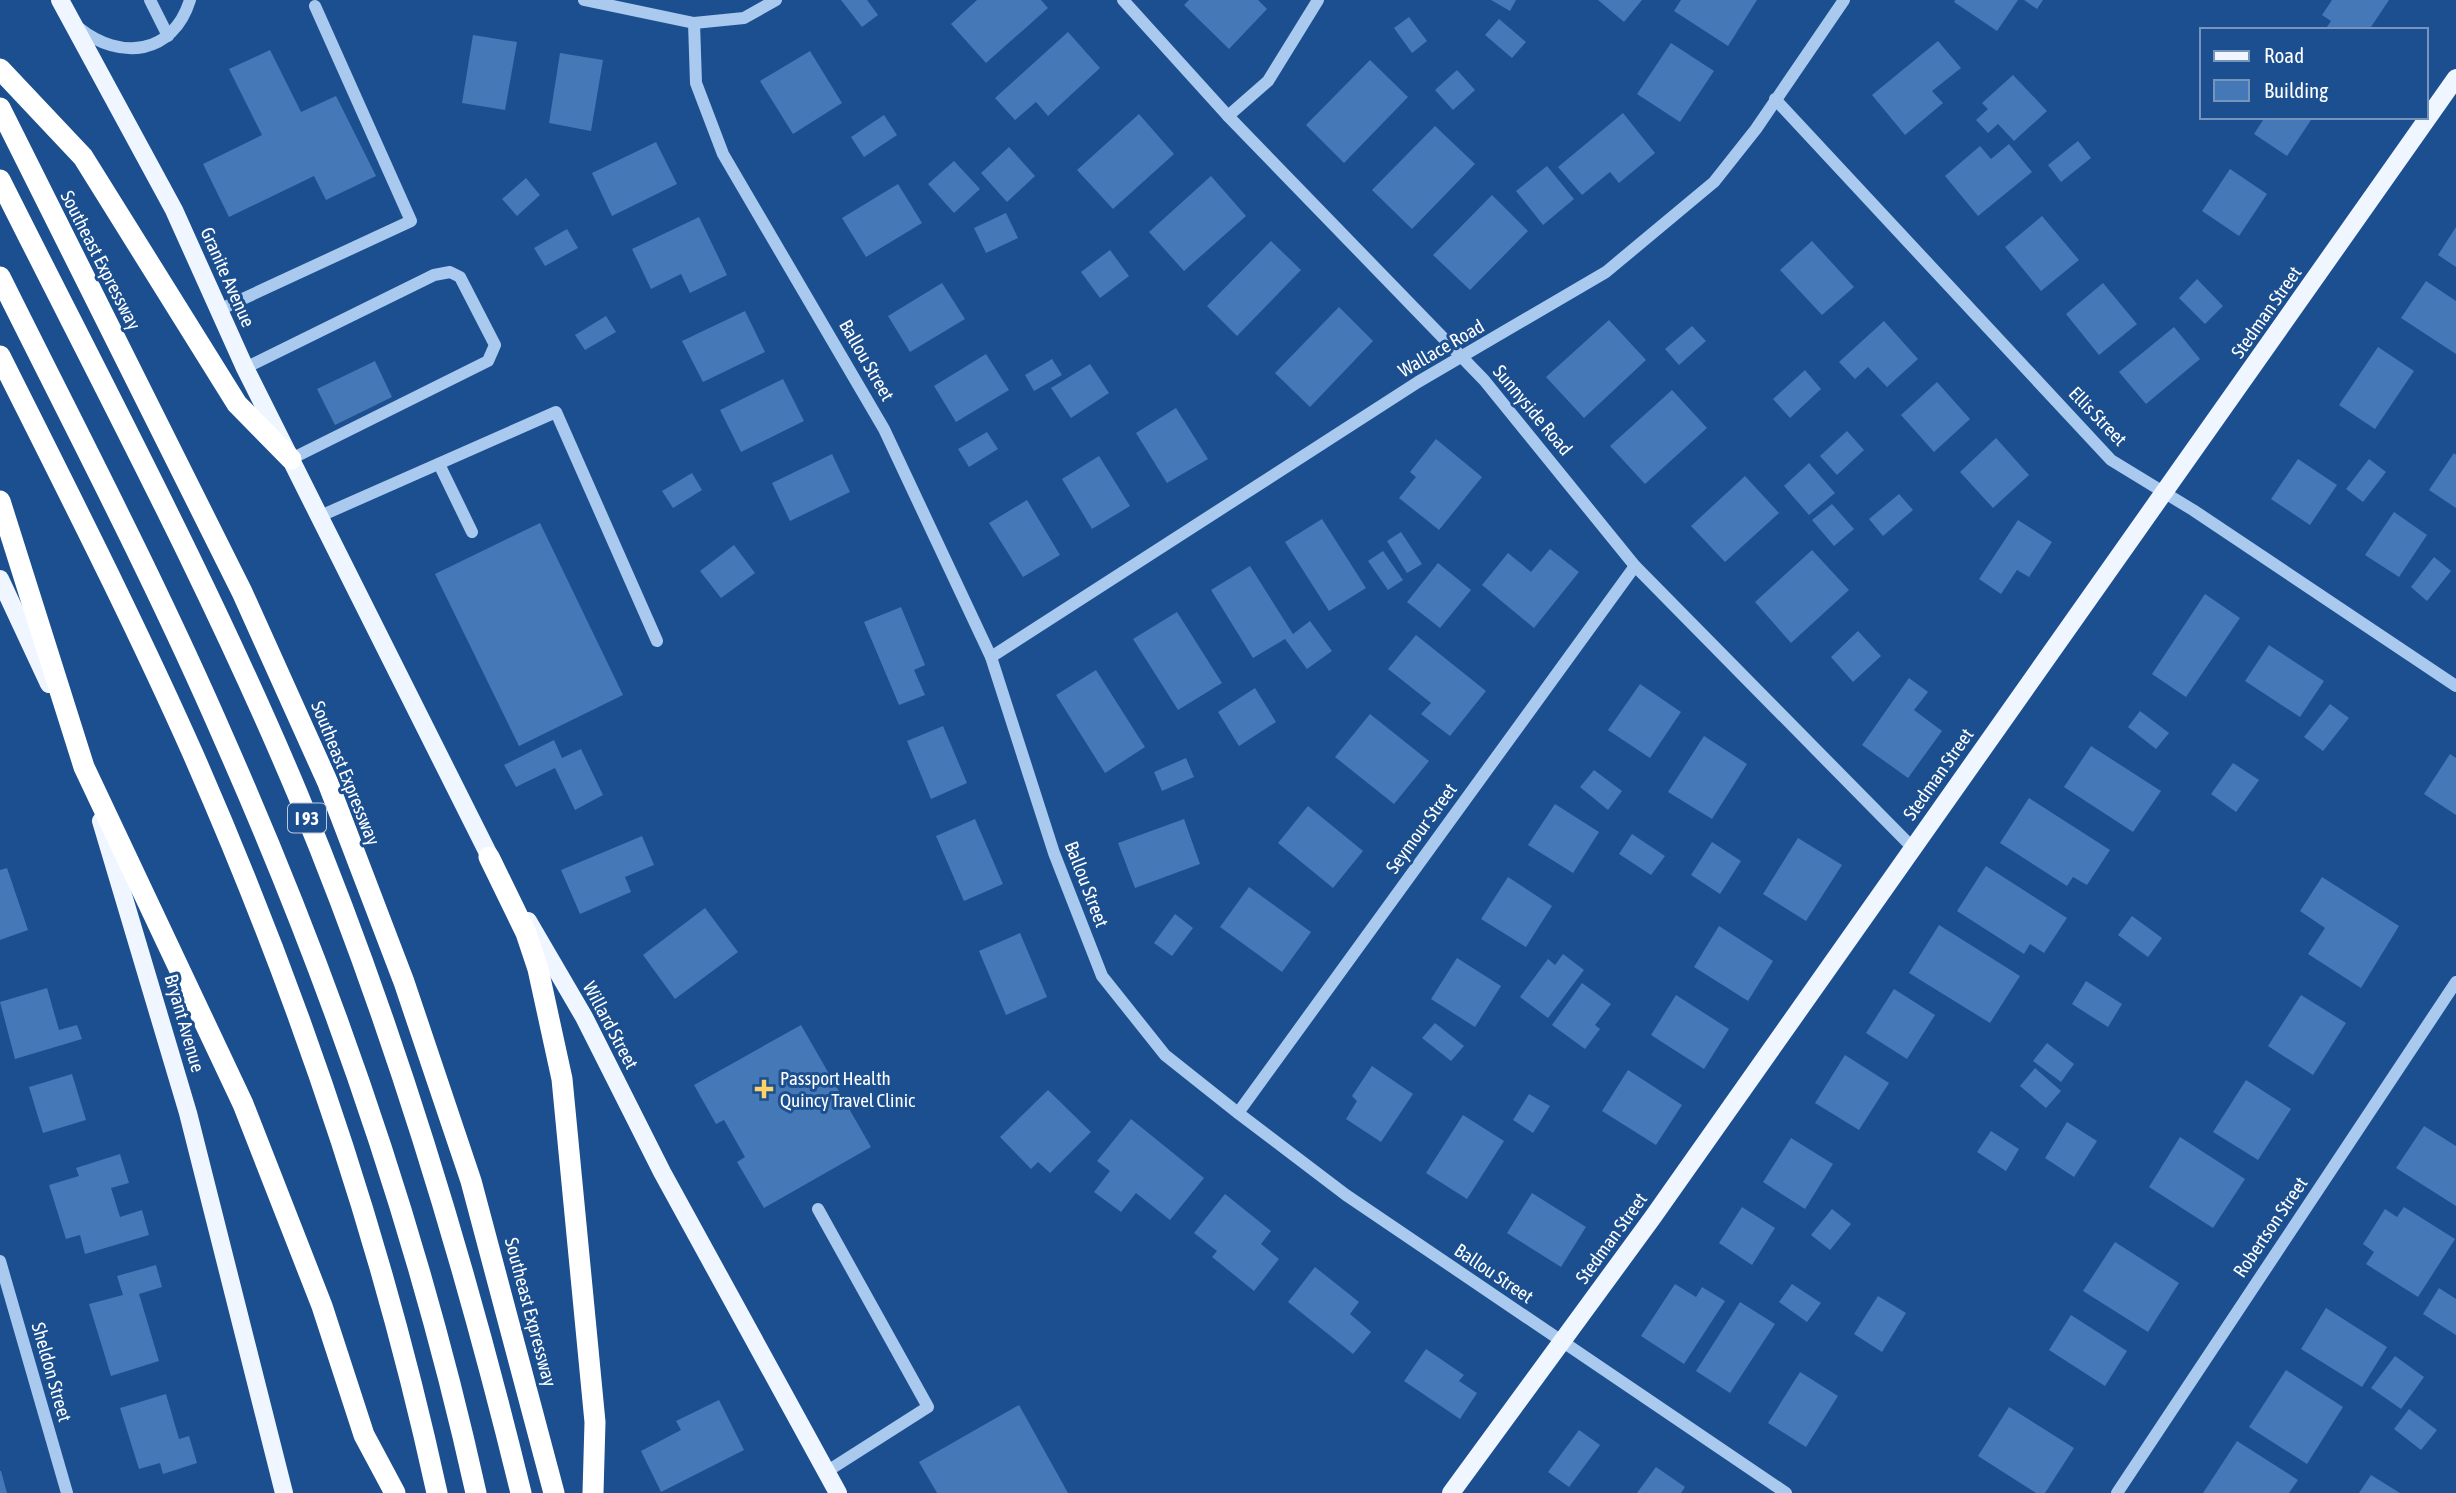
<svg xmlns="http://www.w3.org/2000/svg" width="2456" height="1493" font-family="'Asap Condensed',sans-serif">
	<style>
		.building { fill: #4478b7 }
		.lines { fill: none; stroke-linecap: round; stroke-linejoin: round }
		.minor { stroke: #a9c9ee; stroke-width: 12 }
		.major { stroke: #f0f6ff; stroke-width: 18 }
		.highway { stroke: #fff; stroke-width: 21 }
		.poi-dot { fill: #ffd166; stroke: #1b4f8f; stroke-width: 2.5 }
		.labels { text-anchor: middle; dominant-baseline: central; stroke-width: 6; stroke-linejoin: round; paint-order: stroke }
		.shield { fill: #1b4f8f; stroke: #bbcadd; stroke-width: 2 }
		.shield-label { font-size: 18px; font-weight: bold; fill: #fff }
		.street-label { font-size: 19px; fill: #fff; stroke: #1b4f8f }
		.poi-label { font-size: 19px; fill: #fff; stroke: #1b4f8f; text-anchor: start }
	</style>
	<rect width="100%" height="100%" fill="#1b4f8f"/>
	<g class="building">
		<polygon points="841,0 867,0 878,15 862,27"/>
		<polygon points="977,0 1041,0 1048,8 986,63 951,24"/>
		<polygon points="1189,0 1258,0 1267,9 1229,49 1184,5"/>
		<polygon points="1491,0 1516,0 1510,11"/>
		<polygon points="1598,0 1642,0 1624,22"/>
		<polygon points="1681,0 1757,0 1728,46 1674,11"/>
		<polygon points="1955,0 2018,0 1997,31 1954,2"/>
		<polygon points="2024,0 2043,0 2037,9"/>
		<polygon points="2332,0 2389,0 2369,30 2325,30 2331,21 2322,15"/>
		<polygon points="1409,17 1427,41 1412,53 1394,28"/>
		<polygon points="1499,19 1526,42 1512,58 1485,35"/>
		<polygon points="1068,32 1100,68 1048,116 1036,102 1015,120 995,98"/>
		<polygon points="473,35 517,42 505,110 462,103"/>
		<polygon points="1938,41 1961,68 1932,91 1943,103 1905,135 1872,95"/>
		<polygon points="1671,43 1714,71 1680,122 1637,94"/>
		<polygon points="270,50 301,112 336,96 376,176 326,200 314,176 229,217 203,164 262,135 229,69"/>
		<polygon points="810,51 842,103 793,134 760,81"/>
		<polygon points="560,53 603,60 591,131 549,123"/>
		<polygon points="1370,60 1408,97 1344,163 1306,125"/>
		<polygon points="1457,70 1475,90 1453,110 1435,90"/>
		<polygon points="2013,75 2047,111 2014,141 1998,124 1988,133 1976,120 1988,109 1982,103"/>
		<polygon points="1623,113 1655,153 1619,183 1610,172 1582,195 1558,167"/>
		<polygon points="1139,114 1174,154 1113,209 1077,170"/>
		<polygon points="884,115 897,135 864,157 851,137"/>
		<polygon points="2265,117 2313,117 2287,156 2254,134"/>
		<polygon points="1435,126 1475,164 1412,229 1372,190"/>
		<polygon points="2078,141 2091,158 2061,182 2048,165"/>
		<polygon points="656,142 677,184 612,216 592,173"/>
		<polygon points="2009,144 2032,172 1978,216 1945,176 1980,146 1991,159"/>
		<polygon points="1009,147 1035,176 1007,202 981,173"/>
		<polygon points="954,161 980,189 954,213 928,184"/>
		<polygon points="1547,166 1574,199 1543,225 1516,191"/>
		<polygon points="2230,169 2267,194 2239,236 2202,211"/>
		<polygon points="1211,176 1246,216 1184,271 1149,232"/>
		<polygon points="526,178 540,195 517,216 502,199"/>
		<polygon points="898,184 922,223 866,257 842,218"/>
		<polygon points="1492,195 1528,231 1470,290 1433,255"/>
		<polygon points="1006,213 1018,238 986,253 974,228"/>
		<polygon points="2042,216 2079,260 2041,291 2005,247"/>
		<polygon points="699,217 727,275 690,293 681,274 651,289 632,249"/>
		<polygon points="2456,227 2456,267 2438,255"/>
		<polygon points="567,229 578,248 545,266 534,248"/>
		<polygon points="1271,241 1301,270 1237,336 1207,306"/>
		<polygon points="1812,241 1854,287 1822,315 1780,270"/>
		<polygon points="1110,250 1129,276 1100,298 1081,272"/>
		<polygon points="2197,279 2223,306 2205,324 2179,298"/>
		<polygon points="2426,281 2456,301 2456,354 2401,318"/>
		<polygon points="942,283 965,319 910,352 888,316"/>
		<polygon points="2103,283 2137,324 2099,355 2066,314"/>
		<polygon points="1339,307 1373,341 1310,407 1275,373"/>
		<polygon points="745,311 765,352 703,382 682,341"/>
		<polygon points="606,316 616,332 585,350 575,335"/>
		<polygon points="1609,320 1646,360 1584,418 1546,377"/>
		<polygon points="1884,321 1918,359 1887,387 1868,367 1855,379 1839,362"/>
		<polygon points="1692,326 1706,341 1679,365 1665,349"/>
		<polygon points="2174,327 2200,359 2146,404 2119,372"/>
		<polygon points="2378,347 2414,371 2375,429 2339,405"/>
		<polygon points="986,354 1009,390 956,422 934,386"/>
		<polygon points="1052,359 1062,375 1034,391 1025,375"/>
		<polygon points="375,361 392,397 335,425 317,389"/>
		<polygon points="1090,364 1109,393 1071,418 1051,388"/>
		<polygon points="1805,370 1821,389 1790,418 1773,399"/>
		<polygon points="783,379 804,421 741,452 720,410"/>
		<polygon points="1937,382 1970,419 1934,452 1901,415"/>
		<polygon points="1672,390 1707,428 1645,484 1610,446"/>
		<polygon points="1176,408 1208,459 1167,483 1136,433"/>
		<polygon points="1847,431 1864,450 1837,475 1820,456"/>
		<polygon points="987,432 998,449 969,467 958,449"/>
		<polygon points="1996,438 2029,475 1993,508 1960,472"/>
		<polygon points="1436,439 1482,477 1439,530 1399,498 1416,477 1410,472"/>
		<polygon points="2454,453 2456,455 2456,508 2429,490"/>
		<polygon points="832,454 850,492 790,521 772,483"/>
		<polygon points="1099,456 1130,506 1092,529 1062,479"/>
		<polygon points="2298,459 2337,485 2310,525 2271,499"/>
		<polygon points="2369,459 2386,472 2363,502 2346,489"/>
		<polygon points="1809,463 1835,493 1809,515 1784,486"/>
		<polygon points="692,473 702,490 673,508 662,491"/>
		<polygon points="1745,476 1779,513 1725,562 1691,526"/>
		<polygon points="1899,494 1913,510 1883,536 1869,519"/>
		<polygon points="1027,500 1060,555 1023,577 989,523"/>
		<polygon points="1832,504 1854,529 1834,546 1812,520"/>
		<polygon points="2394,512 2427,535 2399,577 2365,555"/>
		<polygon points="1322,519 1366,588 1329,611 1285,542"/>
		<polygon points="2018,520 2052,542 2029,577 2017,570 2001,594 1979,579"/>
		<polygon points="540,523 623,695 519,746 435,574"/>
		<polygon points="1401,532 1422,564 1407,573 1387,541"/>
		<polygon points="734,545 755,573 721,598 700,571"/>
		<polygon points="1550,549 1579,572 1534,628 1482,585 1508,553 1531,572"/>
		<polygon points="1812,550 1849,590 1791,643 1755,602"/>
		<polygon points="1383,551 1403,580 1388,590 1368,561"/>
		<polygon points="2434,557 2451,571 2427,601 2411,587"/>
		<polygon points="1438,563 1471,590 1440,628 1407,602"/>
		<polygon points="1250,566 1293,634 1310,621 1332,651 1307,669 1285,639 1253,658 1211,590"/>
		<polygon points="2205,594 2240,618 2186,697 2152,674"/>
		<polygon points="901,607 925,665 914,670 925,695 899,705 864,622"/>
		<polygon points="1177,612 1222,683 1178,710 1133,639"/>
		<polygon points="1858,631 1881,656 1853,682 1831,657"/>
		<polygon points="1416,635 1486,691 1450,736 1421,714 1431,703 1388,669"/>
		<polygon points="2269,645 2324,681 2300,717 2245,681"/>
		<polygon points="1096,670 1145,747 1105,773 1056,695"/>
		<polygon points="1909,678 1928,692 1914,710 1942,731 1908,778 1862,745"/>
		<polygon points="1640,684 1681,712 1650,758 1608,730"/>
		<polygon points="1255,688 1276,722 1239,746 1218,712"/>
		<polygon points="2330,704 2349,718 2323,751 2304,737"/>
		<polygon points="2140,711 2169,733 2156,749 2128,727"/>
		<polygon points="1370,714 1429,761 1394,804 1335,757"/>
		<polygon points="943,726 967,783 931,799 907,741"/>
		<polygon points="1704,736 1747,764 1712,819 1668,792"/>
		<polygon points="554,740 562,758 581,749 603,795 575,810 555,768 516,787 504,765"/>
		<polygon points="2091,746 2161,791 2133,832 2064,787"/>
		<polygon points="2450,754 2456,758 2456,815 2424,794"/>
		<polygon points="1186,758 1194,777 1162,791 1154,772"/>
		<polygon points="2233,763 2259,780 2236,812 2211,794"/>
		<polygon points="1594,770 1622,791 1608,810 1580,787"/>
		<polygon points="2029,798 2110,850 2087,885 2073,877 2067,886 2000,843"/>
		<polygon points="1555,804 1599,832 1573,873 1528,845"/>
		<polygon points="1308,806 1363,851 1333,888 1278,843"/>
		<polygon points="975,819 1003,884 964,901 936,836"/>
		<polygon points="1184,819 1200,864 1135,888 1118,843"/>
		<polygon points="1632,834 1665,856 1651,875 1619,854"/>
		<polygon points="642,836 654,865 625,877 631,892 580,914 561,870"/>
		<polygon points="1798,838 1842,865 1806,921 1763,894"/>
		<polygon points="1712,842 1741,861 1720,894 1691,875"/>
		<polygon points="1986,866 2067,918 2044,953 2030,944 2024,954 1957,911"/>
		<polygon points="7,868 28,930 0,940 0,870"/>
		<polygon points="1508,877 1552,906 1526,947 1481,919"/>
		<polygon points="2322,877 2399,926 2361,988 2308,954 2325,928 2300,911"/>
		<polygon points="1249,887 1311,932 1282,972 1220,927"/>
		<polygon points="705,908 738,952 675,999 643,955"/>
		<polygon points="1175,914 1193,928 1172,956 1154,943"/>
		<polygon points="2132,916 2162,938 2148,957 2118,935"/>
		<polygon points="1939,925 2020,976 1990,1023 1909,973"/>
		<polygon points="1719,926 1773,961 1748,1001 1694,967"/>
		<polygon points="1020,933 1047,997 1006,1015 979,951"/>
		<polygon points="1563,954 1584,970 1548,1018 1520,997 1548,959 1555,965"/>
		<polygon points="1457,958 1501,986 1475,1027 1431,999"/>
		<polygon points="2086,981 2122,1004 2108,1027 2072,1004"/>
		<polygon points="1582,983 1611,1004 1595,1025 1600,1029 1585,1049 1552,1025"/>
		<polygon points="47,988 59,1030 77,1025 82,1039 15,1059 0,1002"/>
		<polygon points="1894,989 1935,1015 1907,1059 1866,1033"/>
		<polygon points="1676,995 1729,1029 1704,1069 1651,1035"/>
		<polygon points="2301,995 2346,1023 2313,1075 2268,1046"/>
		<polygon points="1435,1023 1464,1046 1451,1061 1422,1038"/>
		<polygon points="801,1025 871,1147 764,1208 737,1162 745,1157 724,1120 716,1124 694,1085"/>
		<polygon points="2047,1043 2074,1064 2061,1082 2033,1061"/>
		<polygon points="1845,1055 1889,1083 1859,1130 1815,1103"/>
		<polygon points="1372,1066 1413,1094 1381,1142 1346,1119 1357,1101 1352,1096"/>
		<polygon points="2035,1068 2061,1091 2046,1108 2020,1086"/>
		<polygon points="1628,1070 1682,1105 1656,1145 1602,1111"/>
		<polygon points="72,1074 86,1120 43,1133 29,1087"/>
		<polygon points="2246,1080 2291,1109 2258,1160 2213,1132"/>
		<polygon points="1048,1090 1091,1132 1050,1173 1038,1162 1031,1169 1000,1137"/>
		<polygon points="1529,1094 1550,1106 1533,1133 1513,1120"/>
		<polygon points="1463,1115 1504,1141 1467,1199 1426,1173"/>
		<polygon points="1131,1119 1204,1178 1170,1220 1136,1193 1121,1212 1094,1192 1110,1171 1097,1161"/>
		<polygon points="2067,1122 2097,1141 2074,1177 2045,1158"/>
		<polygon points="2424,1126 2456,1146 2456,1206 2396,1168"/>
		<polygon points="1991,1131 2019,1149 2006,1171 1977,1152"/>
		<polygon points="2180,1137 2245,1179 2213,1228 2149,1187"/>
		<polygon points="1791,1138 1833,1164 1805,1209 1763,1182"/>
		<polygon points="120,1154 129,1183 111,1188 120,1217 142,1210 149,1235 85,1254 80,1235 66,1239 49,1185 79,1176 76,1168"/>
		<polygon points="1532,1193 1586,1227 1561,1267 1507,1233"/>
		<polygon points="1225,1194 1271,1231 1261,1244 1279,1259 1254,1291 1212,1257 1217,1251 1194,1233"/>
		<polygon points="1742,1207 1775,1228 1752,1265 1719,1243"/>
		<polygon points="2404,1207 2455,1239 2418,1297 2366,1264 2374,1252 2363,1244 2385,1209 2397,1217"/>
		<polygon points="1832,1209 1851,1224 1830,1250 1811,1235"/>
		<polygon points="2115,1242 2179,1283 2148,1332 2083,1291"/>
		<polygon points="156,1265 162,1287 139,1294 159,1361 111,1376 89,1304 123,1295 117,1276"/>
		<polygon points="1315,1267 1359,1302 1350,1314 1371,1332 1353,1354 1288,1302"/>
		<polygon points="1675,1284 1696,1297 1702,1287 1725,1301 1684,1364 1641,1336"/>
		<polygon points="1792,1284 1821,1303 1807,1322 1779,1302"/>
		<polygon points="2439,1288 2456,1299 2456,1335 2423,1314"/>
		<polygon points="1878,1296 1906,1313 1882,1352 1854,1334"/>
		<polygon points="1740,1302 1775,1324 1730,1393 1696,1371"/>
		<polygon points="2326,1308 2387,1347 2362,1387 2301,1349"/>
		<polygon points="2071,1315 2127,1351 2105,1386 2049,1350"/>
		<polygon points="1426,1349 1464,1375 1459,1381 1477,1393 1460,1419 1404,1381"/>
		<polygon points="2395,1356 2424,1377 2401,1409 2371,1388"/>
		<polygon points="2286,1370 2343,1407 2307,1464 2249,1427"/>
		<polygon points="1800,1372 1838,1396 1806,1447 1768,1423"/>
		<polygon points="166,1394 179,1439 189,1436 197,1463 163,1474 160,1463 139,1469 120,1408"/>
		<polygon points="719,1400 744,1450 661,1492 641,1451 681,1430 676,1421"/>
		<polygon points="1019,1405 1068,1493 937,1493 919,1462"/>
		<polygon points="2009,1407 2074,1448 2045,1493 2036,1493 1978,1456"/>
		<polygon points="2409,1409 2437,1430 2421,1450 2394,1429"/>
		<polygon points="1579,1430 1600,1445 1569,1487 1548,1472"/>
		<polygon points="2237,1441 2298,1480 2289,1493 2203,1493"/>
		<polygon points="1656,1467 1685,1487 1681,1493 1637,1493"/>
		<polygon points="0,1471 1,1471 7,1493 0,1493"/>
		<polygon points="2371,1475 2400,1493 2359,1493"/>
	</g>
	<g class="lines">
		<g class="minor">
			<polyline points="150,0 168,36"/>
			<polyline points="584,0 694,23 744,18 776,0"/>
			<polyline points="1123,0 1228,116 1484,380 1635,566 1912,847"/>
			<polyline points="694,23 696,83 723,154 884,429 991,657 1054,853 1102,976 1165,1055 1238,1113 1346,1195 1786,1493"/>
			<path d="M79,28C120,61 173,55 190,0"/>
			<polyline points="1775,99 2111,460 2193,510 2456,686"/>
			<polyline points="1228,116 1268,81 1318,0"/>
			<polyline points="221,309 411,221 315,6"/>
			<polyline points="245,368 434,275 450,272 460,277 495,345 488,361 291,459"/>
			<polyline points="439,464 472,532"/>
			<polyline points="318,517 556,412 657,641"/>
			<polyline points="991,657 1418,382 1606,272 1714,182 1756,129 1844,0"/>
			<polyline points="1238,1113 1635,566"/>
			<polyline points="818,1209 928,1407 826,1472"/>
			<polyline points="0,1261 67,1493"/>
			<polyline points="2117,1493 2456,982"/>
		</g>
		<g class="major">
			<polyline points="60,0 174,210 245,368 495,867"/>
			<polyline points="0,579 49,684"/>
			<polyline points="101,821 188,1113 284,1493"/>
			<polyline points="528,921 584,1017 662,1172 838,1493"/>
			<polyline points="1451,1493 1653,1217 2456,78"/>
		</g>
		<g class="highway">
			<polyline points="0,69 83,157 237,404 291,459"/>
			<polyline points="0,108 242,592 328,783 404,982 471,1181 554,1493"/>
			<path d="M0,180C102,384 210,585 298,795C392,1021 463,1255 521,1493"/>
			<path d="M0,277C76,430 156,582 224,739C331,981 419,1235 476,1493"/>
			<path d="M0,356C66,488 133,619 193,754C297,991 382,1240 437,1493"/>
			<polyline points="0,501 84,767 243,1104 322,1306 364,1435 395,1493"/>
			<polyline points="489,857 526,933 538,969 562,1079 595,1422 593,1493"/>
		</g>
	</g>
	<path class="poi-dot" d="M760.5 1078.5h7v7h7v7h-7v7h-7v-7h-7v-7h7z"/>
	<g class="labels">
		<rect class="shield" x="288" y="803.5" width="38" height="29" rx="5"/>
		<g class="shield-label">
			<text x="307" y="818">I 93</text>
		</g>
		<g class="street-label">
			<text transform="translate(101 260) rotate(63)">Southeast Expressway</text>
			<text transform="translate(228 277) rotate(66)">Granite Avenue</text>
			<text transform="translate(2266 312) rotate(-55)">Stedman Street</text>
			<text transform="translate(1441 348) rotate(-30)">Wallace Road</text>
			<text transform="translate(867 360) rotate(60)">Ballou Street</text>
			<text transform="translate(1533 410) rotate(50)">Sunnyside Road</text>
			<text transform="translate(2098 416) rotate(46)">Ellis Street</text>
			<text transform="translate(346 773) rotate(68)">Southeast Expressway</text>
			<text transform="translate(1938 774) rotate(-55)">Stedman Street</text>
			<text transform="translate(1421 828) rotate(-54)">Seymour Street</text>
			<text transform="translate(1087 884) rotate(69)">Ballou Street</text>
			<text transform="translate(185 1023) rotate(74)">Bryant Avenue</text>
			<text transform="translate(611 1025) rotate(62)">Willard Street</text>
			<text transform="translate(2270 1227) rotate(-56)">Robertson Street</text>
			<text transform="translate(1611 1238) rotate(-54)">Stedman Street</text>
			<text transform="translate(1494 1273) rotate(34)">Ballou Street</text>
			<text transform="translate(531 1312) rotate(75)">Southeast Expressway</text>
			<text transform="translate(52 1372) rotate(74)">Sheldon Street</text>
		</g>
		<g class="poi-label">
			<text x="780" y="1078">Passport Health<tspan x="780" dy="22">Quincy Travel Clinic</tspan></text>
		</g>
	</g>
	<rect x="2200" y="28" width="228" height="91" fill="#1b4f8f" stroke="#7695bc" stroke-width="2"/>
	<rect x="2214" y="51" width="35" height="10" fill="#f0f6ff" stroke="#7695bc" stroke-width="2"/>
	<text x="2264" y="63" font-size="21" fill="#ffffff">Road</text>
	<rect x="2214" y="80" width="35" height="21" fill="#4478b7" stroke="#7695bc" stroke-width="2"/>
	<text x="2264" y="98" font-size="21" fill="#ffffff">Building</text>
</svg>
